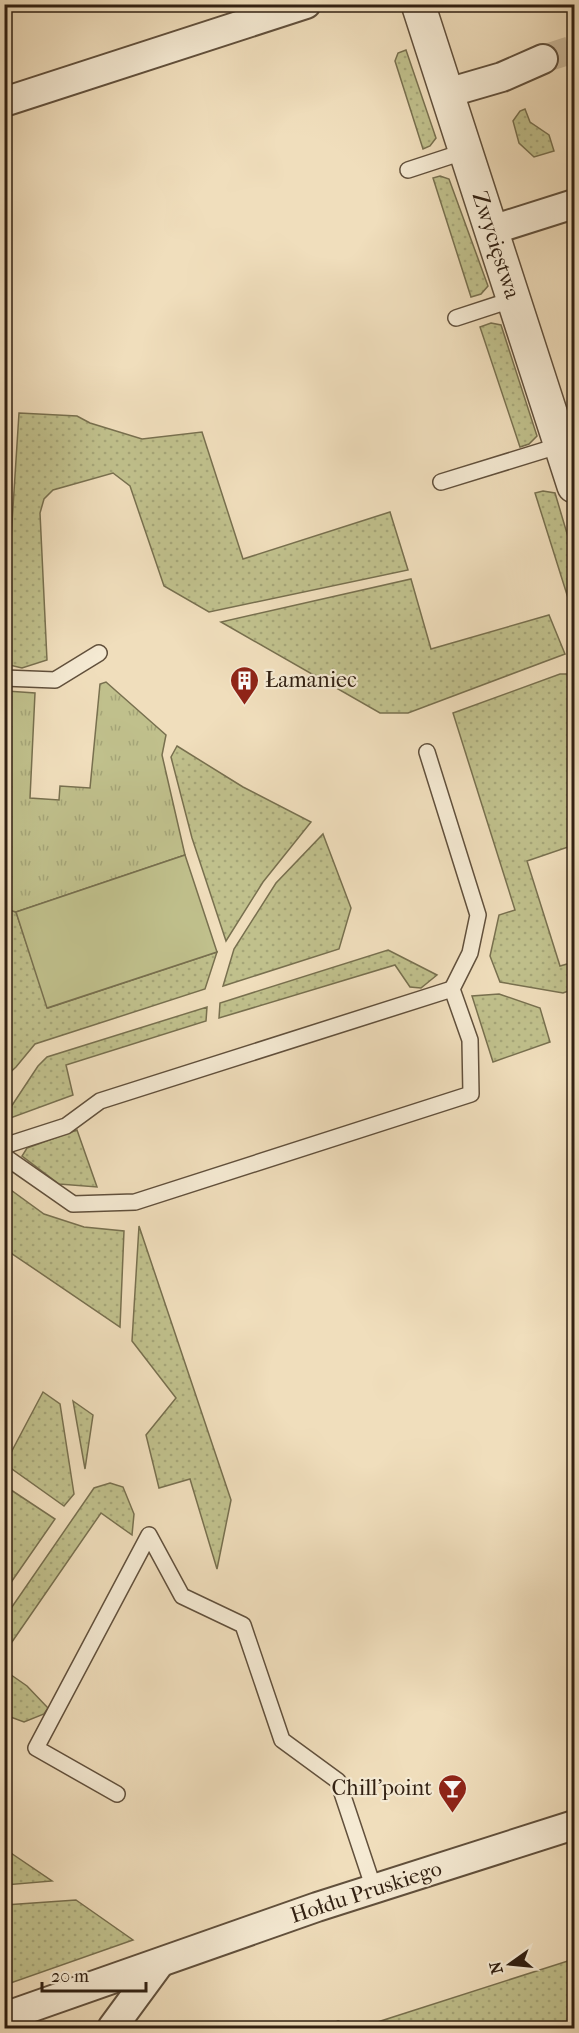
<svg xmlns="http://www.w3.org/2000/svg" width="579" height="2033" font-family="'IM FELL French Canon',serif">
	<style>
		.grass { fill: url(#grass-dots); stroke: #78704f; stroke-width: 1.5 }
		.park { fill: url(#park-tufts); stroke: #78704f; stroke-width: 1.5 }
		.garden { fill: #c0c08c; stroke: #78704f; stroke-width: 1.5 }
		.lines { fill: none; stroke-linecap: round; stroke-linejoin: round }
		.minor-tunnel { stroke: #cab89a; stroke-width: 28; stroke-dasharray: 28 14; stroke-linecap: butt }
		.service-casing { stroke: #61503c; stroke-width: 18 }
		.minor-casing { stroke: #61503c; stroke-width: 32 }
		.tertiary-casing { stroke: #61503c; stroke-width: 36 }
		.service { stroke: #f5ead3; stroke-width: 15 }
		.minor { stroke: #f5ead3; stroke-width: 28 }
		.tertiary { stroke: #f5ead3; stroke-width: 33 }
		.labels { text-anchor: middle; dominant-baseline: central; stroke-width: 4.5; stroke-linejoin: round; paint-order: stroke }
		.street-label { font-size: 22px; fill: #312012; stroke: #f5ead3 }
		.poi-label { font-size: 22px; fill: #312012; stroke: #f5ead3; text-anchor: start }
	</style>
	<defs>
		<pattern id="grass-dots" width="8" height="8" patternUnits="userSpaceOnUse" patternTransform="scale(1.5)"><rect width="8" height="8" fill="#c0c08c"/><path d="M2 2h.1M6 6h.1" fill="none" stroke="#a5a578" stroke-width="1.8" stroke-linecap="round"/></pattern>
		<pattern id="park-tufts" width="24" height="20" patternUnits="userSpaceOnUse" patternTransform="scale(1.5)"><rect width="24" height="20" fill="#c0c08c"/><path d="M3 7l-1-3M5 7V3M7 7l1-3M15 17l-1-3M17 17v-4M19 17l1-3" fill="none" stroke="#a5a578"/></pattern>
	</defs>
	<rect width="100%" height="100%" fill="#f0debc"/>
	<filter id="stains"><feTurbulence type="fractalNoise" baseFrequency=".00333" numOctaves="4"/><feColorMatrix values="0 0 0 0 .2 0 0 0 0 .09 0 0 0 0 .02 0 0 0 .5 -.17"/></filter>
	<radialGradient id="worn" r=".72"><stop offset=".6" stop-color="#630" stop-opacity="0"/><stop offset="1" stop-color="#630" stop-opacity=".3"/></radialGradient>
	<g class="grass">
		<polygon points="406,50 436,138 430,146 423,149 395,61 398,53"/>
		<polygon points="525,109 530,122 549,135 554,151 534,157 519,143 513,121 520,111"/>
		<polygon points="440,176 449,179 488,286 481,294 471,297 433,178"/>
		<polygon points="491,323 501,325 537,436 529,444 520,447 480,327"/>
		<polygon points="19,413 77,416 90,423 142,439 202,432 243,559 390,512 408,570 209,612 164,586 130,486 113,473 53,490 44,499 40,513 47,660 22,668 5,664 5,633"/>
		<polygon points="543,491 555,493 574,557 574,617 535,493"/>
		<polygon points="411,579 431,649 549,615 565,654 408,713 380,713 221,622"/>
		<polygon points="560,674 571,674 574,685 574,845 527,861 560,966 574,962 574,989 563,993 500,982 490,956 499,915 515,910 453,713"/>
		<polygon points="177,746 243,787 311,822 263,882 226,941 192,838 171,757"/>
		<polygon points="323,834 351,908 339,949 223,986 234,949 276,883"/>
		<polygon points="5,909 16,912 48,1008 217,952 205,989 35,1044 16,1067 5,1077"/>
		<polygon points="388,950 437,975 421,988 410,987 395,965 219,1018 220,1003"/>
		<polygon points="499,994 540,1008 550,1042 493,1062 472,996"/>
		<polygon points="207,1007 206,1021 66,1065 73,1095 5,1120 5,1116 38,1066 47,1057"/>
		<polygon points="77,1130 97,1187 59,1184 22,1156 27,1148"/>
		<polygon points="4,1185 44,1214 84,1227 124,1231 120,1327 5,1249"/>
		<polygon points="139,1226 231,1500 217,1569 190,1479 159,1488 146,1435 176,1398 132,1341"/>
		<polygon points="43,1392 60,1404 74,1494 64,1506 5,1464"/>
		<polygon points="73,1401 93,1415 85,1469"/>
		<polygon points="110,1483 123,1487 134,1514 132,1535 101,1513 5,1652 5,1617 94,1488"/>
		<polygon points="5,1486 55,1519 5,1591"/>
		<polygon points="4,1670 27,1686 48,1708 44,1714 24,1722 5,1715"/>
		<polygon points="5,1849 52,1881 5,1885"/>
		<polygon points="76,1900 133,1940 5,1985 5,1905"/>
		<polygon points="574,1959 574,2028 366,2028 365,2026"/>
		<polygon points="338,2021 345,2023 347,2028 319,2028"/>
	</g>
	<polygon class="park" points="106,682 166,735 162,755 185,855 16,912 5,909 4,743 7,691 35,693 30,798 59,800 60,786 90,788 100,684"/>
	<polygon class="garden" points="185,855 217,952 47,1008 16,912"/>
	<g class="lines">
		<polyline class="minor-tunnel" points="543,59 574,49"/>
		<defs>
			<g id="service">
				<polyline points="408,170 466,151"/>
				<polyline points="456,318 514,299"/>
				<polyline points="441,482 561,445"/>
				<polyline points="4,678 55,680 99,653"/>
				<polyline points="4,1146 66,1126 100,1101 452,989"/>
				<polyline points="4,1156 73,1204 135,1202 471,1094 470,1040 452,989 470,953 478,915 427,752"/>
				<polyline points="117,1794 36,1748 149,1535 182,1596 243,1625 282,1740 338,1781 374,1889"/>
			</g>
			<g id="minor">
				<polyline points="447,93 502,77 543,59"/>
				<polyline points="4,102 306,4"/>
				<polyline points="492,230 574,204"/>
				<polyline points="4,2017 317,1907 574,1825"/>
				<polyline points="112,2028 159,1964"/>
			</g>
			<polyline id="tertiary" points="418,4 574,486"/>
		</defs>
		<use href="#service" class="service-casing"/>
		<use href="#minor" class="minor-casing"/>
		<use href="#tertiary" class="tertiary-casing"/>
		<use href="#service" class="service"/>
		<use href="#minor" class="minor"/>
		<use href="#tertiary" class="tertiary"/>
	</g>
	<defs>
		<symbol id="building-pin" viewBox="-11 -11 22 30"><path d="M0 17L-7.5 6A9.5 9.5 0 1 1 7.5 6Z" fill="#8f2418" stroke="#f5ead3"/><path d="M-4-6H4V6H1V3H-1V6H-4ZM-2.5-4.3h1.7v1.8h-1.7ZM.8-4.3h1.7v1.8H.8ZM-2.5-1h1.7V.8h-1.7ZM.8-1h1.7V.8H.8Z" fill="#fff"/></symbol>
		<symbol id="bar-pin" viewBox="-11 -11 22 30"><path d="M0 17L-7.5 6A9.5 9.5 0 1 1 7.5 6Z" fill="#8f2418" stroke="#f5ead3"/><path d="M-6-5H6L.8 .8V4.5H3.5V6h-7V4.5H-.8V.8Z" fill="#fff"/></symbol>
	</defs>
	<g fill-rule="evenodd">
		<use href="#building-pin" x="228" y="664" width="33" height="45"/>
		<use href="#bar-pin" x="436" y="1772" width="33" height="45"/>
	</g>
	<g class="labels">
		<g class="street-label">
			<text transform="translate(496 245) rotate(72)">Zwycięstwa</text>
			<text transform="translate(366 1892) rotate(-18)">Hołdu Pruskiego</text>
		</g>
		<g class="poi-label">
			<text x="265" y="680">Łamaniec</text>
			<text x="432" y="1788" text-anchor="end">Chill'point</text>
		</g>
	</g>
	<rect width="579" height="2033" fill="none" stroke="#f0debc" stroke-width="24"/>
	<rect x="6" y="6" width="567" height="2021" fill="none" stroke="#312012" stroke-width="3"/>
	<rect x="12" y="12" width="555" height="2009" fill="none" stroke="#312012" stroke-width="1.5"/>
	<g transform="translate(510 1964) rotate(255)" stroke="#f5ead3" stroke-width="4.5" paint-order="stroke">
	<path d="M0-4.5L10 22L0 15L-10 22Z" fill="#312012"/>
	<text y="-9" font-size="16" font-weight="bold" text-anchor="middle" fill="#312012">N</text>
	</g>
	<path d="M42 1982v9h104v-9" fill="none" stroke="#312012" stroke-width="3"/>
	<text x="51" y="1982" font-size="18" fill="#312012" stroke="#f5ead3" stroke-width="4.5" paint-order="stroke">20 m</text>
	<rect width="100%" height="100%" filter="url(#stains)"/>
	<rect width="100%" height="100%" fill="url(#worn)"/>
</svg>
